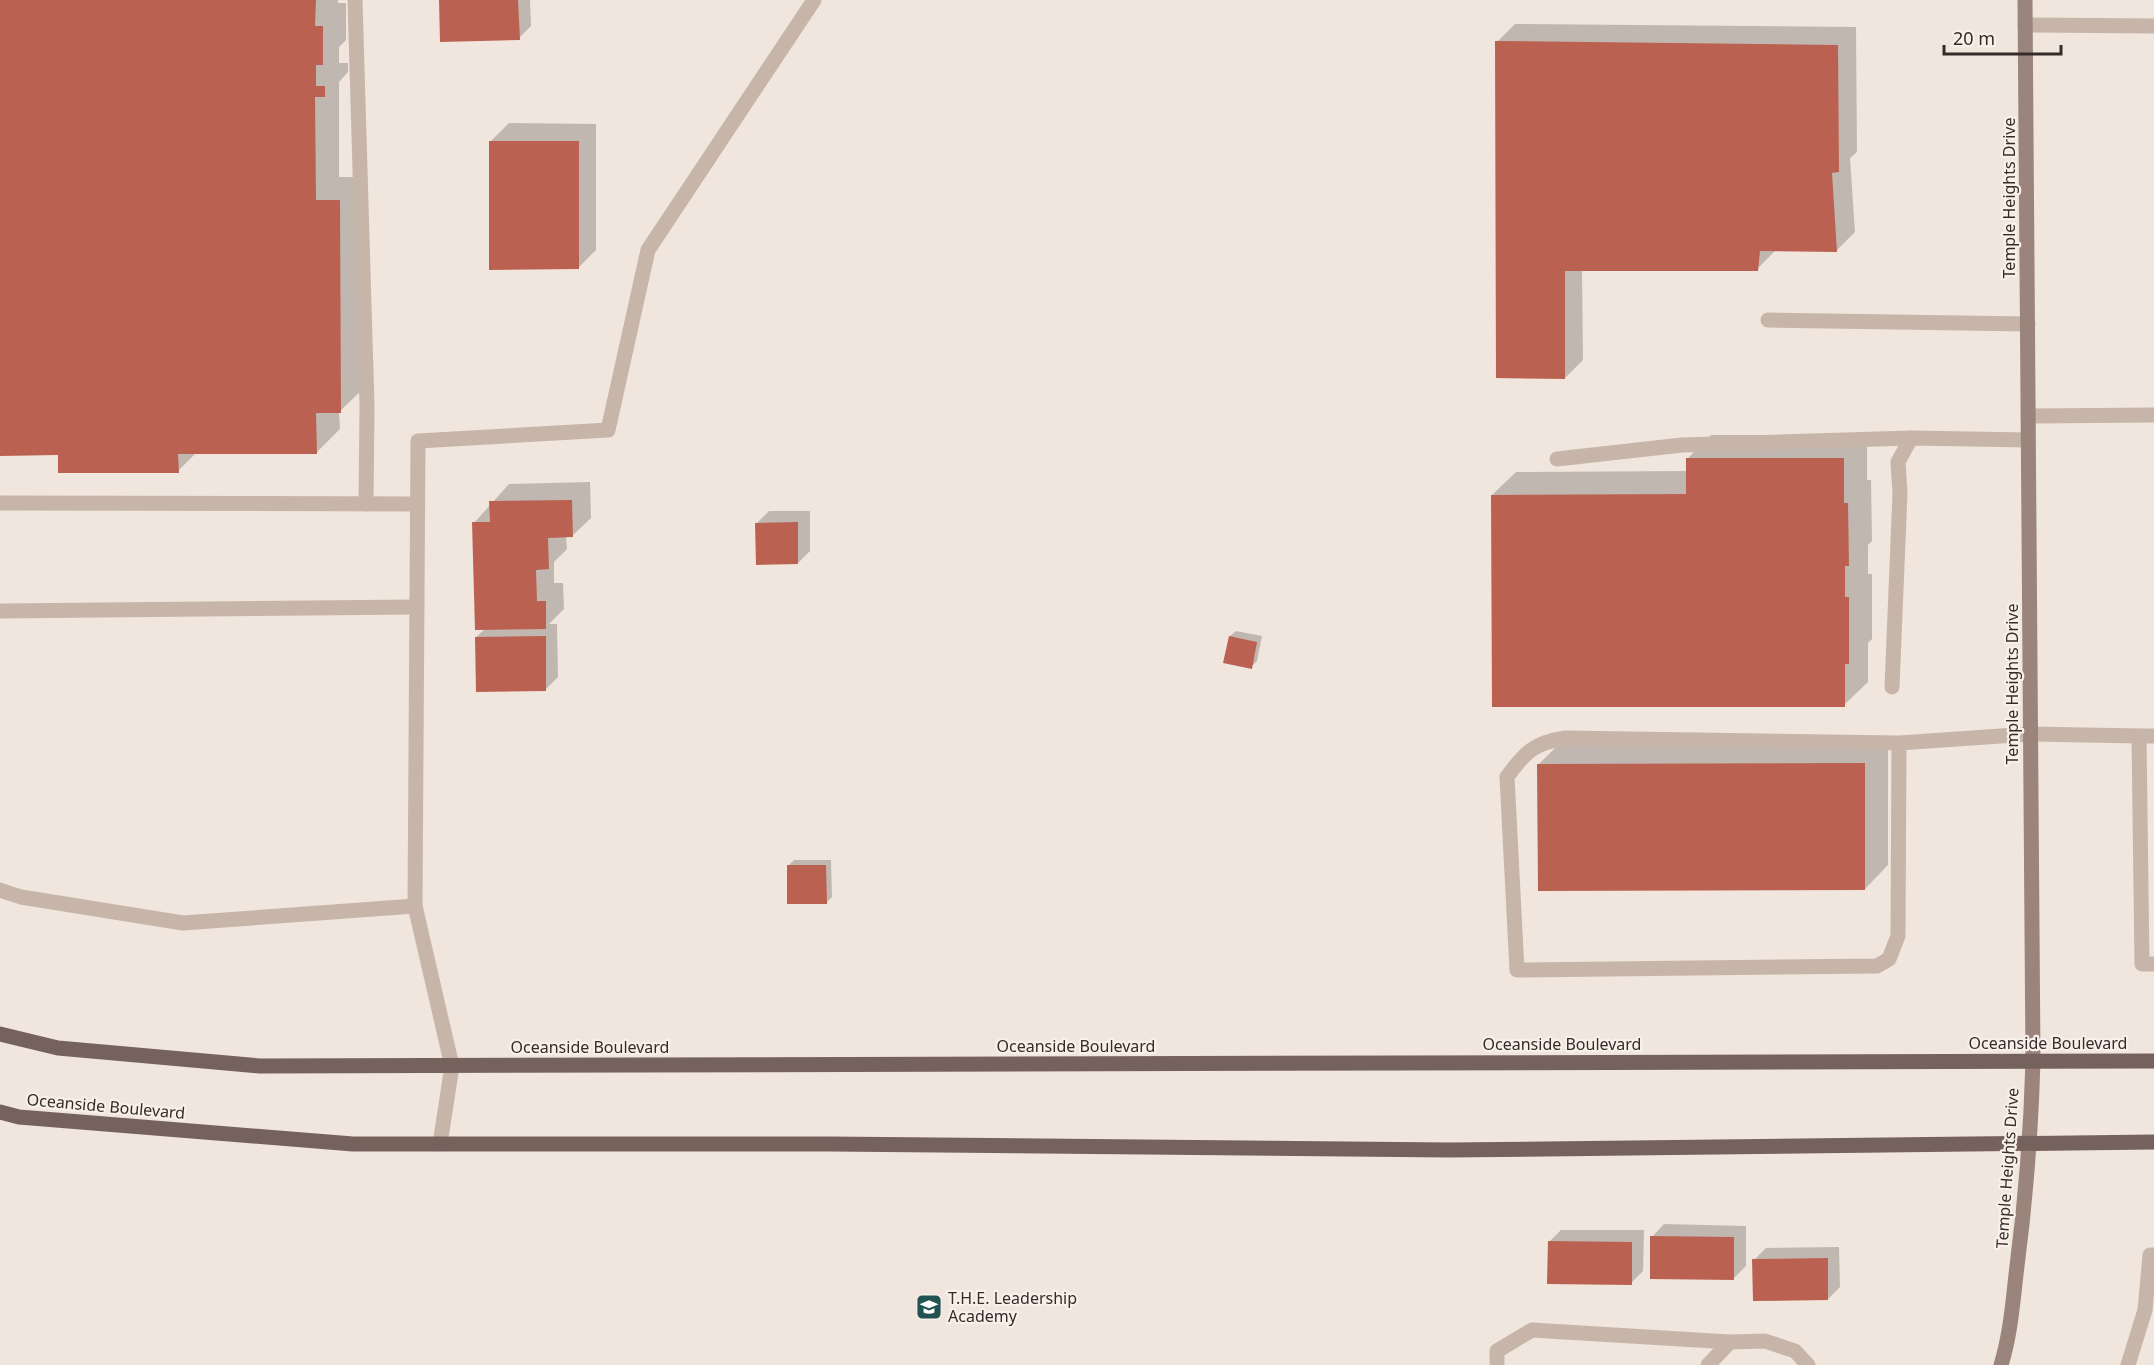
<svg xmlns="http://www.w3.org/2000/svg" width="2154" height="1365" font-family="'Noto Sans',sans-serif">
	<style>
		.shadow { fill: #0003 }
		.building { fill: #bb6151 }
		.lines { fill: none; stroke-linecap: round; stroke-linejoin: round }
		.lane { stroke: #c7b5aa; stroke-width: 15 }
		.street { stroke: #c7b5aa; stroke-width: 15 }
		.secondary { stroke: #9b847c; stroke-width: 15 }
		.primary { stroke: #76625c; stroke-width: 15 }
		.labels { text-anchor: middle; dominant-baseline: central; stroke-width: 4.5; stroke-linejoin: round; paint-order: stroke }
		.street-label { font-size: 16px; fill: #352c29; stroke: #f8f0e9 }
		.poi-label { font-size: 16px; fill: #352c29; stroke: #f8f0e9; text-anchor: start }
	</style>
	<rect width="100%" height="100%" fill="#f0e6dd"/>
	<g class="shadow">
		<polygon points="0,0 338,0 338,3 346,3 346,40 339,47 339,63 348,63 348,72 339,82 339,177 363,177 364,388 339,412 340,429 316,453 196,453 178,471 59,454 0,454"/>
		<polygon points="440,0 530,0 531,26 519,38"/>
		<polygon points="1515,24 1856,27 1857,152 1850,158 1855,232 1837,250 1775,251 1757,269 1582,270 1583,360 1565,378 1497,42"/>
		<polygon points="509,123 596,124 596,250 578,268 491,141"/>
		<polygon points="1711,435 1867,435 1867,480 1871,480 1872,541 1868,545 1868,574 1872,574 1872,639 1868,643 1868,682 1844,705 1492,495 1516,472 1687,471 1687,459"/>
		<polygon points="590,482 591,518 572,536 566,536 567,549 554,562 554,583 563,583 564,609 549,624 557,624 558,677 546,689 476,637 485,629 474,523 509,484"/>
		<polygon points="769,511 810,511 810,551 798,563 757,523"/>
		<polygon points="1236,631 1262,636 1257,661 1251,667 1230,636"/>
		<polygon points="1888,740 1888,865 1865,889 1538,765 1562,741"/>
		<polygon points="794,860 831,860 832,897 826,903 788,866"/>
		<polygon points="1664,1224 1746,1226 1746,1266 1734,1278 1652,1237"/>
		<polygon points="1561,1230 1644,1230 1643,1271 1631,1283 1549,1242"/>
		<polygon points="1839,1247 1840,1287 1828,1299 1754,1260 1766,1248"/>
	</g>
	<g class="building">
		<polygon points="0,0 316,0 315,26 323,26 323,65 316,65 316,86 325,86 325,97 315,97 316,200 340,200 341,413 316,413 317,454 178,454 179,473 58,473 58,455 0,456"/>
		<polygon points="439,0 518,0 520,40 440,42"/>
		<polygon points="1495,41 1838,45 1839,172 1832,173 1837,252 1760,251 1758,271 1565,271 1565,379 1496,378"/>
		<polygon points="489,141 579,141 579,269 489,270"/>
		<polygon points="1686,458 1844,458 1844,503 1848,503 1849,566 1845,566 1845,597 1849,597 1849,664 1845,664 1845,707 1492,707 1491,495 1686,494"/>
		<polygon points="572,500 573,537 548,538 549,569 536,570 537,601 546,601 546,629 475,630 472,522 490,522 489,501"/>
		<polygon points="798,522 798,564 756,565 755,523"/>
		<polygon points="546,636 546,691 476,692 475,637"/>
		<polygon points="1229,636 1257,642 1252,669 1223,663"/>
		<polygon points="1865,763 1865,890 1538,891 1537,764"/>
		<polygon points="787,865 826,865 827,904 787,904"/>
		<polygon points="1650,1236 1734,1237 1734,1280 1650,1279"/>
		<polygon points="1548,1241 1632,1242 1632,1285 1547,1284"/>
		<polygon points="1828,1258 1828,1300 1753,1301 1752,1259"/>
	</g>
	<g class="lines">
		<g class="lane">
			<polyline points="355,0 367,406 366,504"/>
			<polyline points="1768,320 2028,324"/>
			<polyline points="2028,416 2154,415"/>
			<polyline points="1557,459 1682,445 1911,438"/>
			<polyline points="0,503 417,504"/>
			<polyline points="0,611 417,607"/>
			<polyline points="1892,687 1900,493 1898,462 1911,438 2028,440"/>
			<polyline points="2154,736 2139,736 2142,964 2154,964"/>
			<path d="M1899,743L1565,738C1534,743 1525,752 1507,777L1517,970L1877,966L1889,959L1898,936L1899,743L2030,734L2139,736"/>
			<polyline points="0,890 21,897 183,923 415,906"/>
			<polyline points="440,1144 452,1066 415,906 418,441 608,430 648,250 814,0"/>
			<polyline points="1497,1365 1497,1351 1532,1330 1730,1342 1765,1341 1795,1351 1808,1365"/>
			<polyline points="1708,1365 1730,1342"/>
			<polyline points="2128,1365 2145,1310 2150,1255 2154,1255"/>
		</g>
		<polyline class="street" points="2025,25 2154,26"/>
		<path class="secondary" d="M2001,1365C2011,1333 2013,1299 2017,1266C2026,1197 2031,1130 2033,1061L2025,0"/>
		<g class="primary">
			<polyline points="0,1034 58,1048 260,1066 2154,1061"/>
			<polyline points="0,1112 19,1117 353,1144 830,1144 1449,1150 2154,1142"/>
		</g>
	</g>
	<defs>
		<symbol id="school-square" viewBox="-11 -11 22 22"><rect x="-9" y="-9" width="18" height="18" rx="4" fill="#225352" stroke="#f8f0e9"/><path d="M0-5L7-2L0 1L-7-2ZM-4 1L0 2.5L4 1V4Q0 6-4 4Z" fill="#fff"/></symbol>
	</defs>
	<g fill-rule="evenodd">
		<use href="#school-square" x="914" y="1292" width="30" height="30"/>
	</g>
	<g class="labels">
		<g class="street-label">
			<text transform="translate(2009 198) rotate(-90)">Temple Heights Drive</text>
			<text transform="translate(2012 684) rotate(-90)">Temple Heights Drive</text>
			<text x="2048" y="1043">Oceanside Boulevard</text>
			<text x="1562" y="1044">Oceanside Boulevard</text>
			<text x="1076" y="1046">Oceanside Boulevard</text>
			<text x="590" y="1047">Oceanside Boulevard</text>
			<text transform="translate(106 1106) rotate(5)">Oceanside Boulevard</text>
			<text transform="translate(2007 1168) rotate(-86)">Temple Heights Drive</text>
		</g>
		<g class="poi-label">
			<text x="948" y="1298">T.H.E. Leadership<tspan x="948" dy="18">Academy</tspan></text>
		</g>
	</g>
	<path d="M1944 45v9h117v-9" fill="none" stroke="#352c29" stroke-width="3"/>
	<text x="1953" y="45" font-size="18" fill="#352c29" stroke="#f8f0e9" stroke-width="4.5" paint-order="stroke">20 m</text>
</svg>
